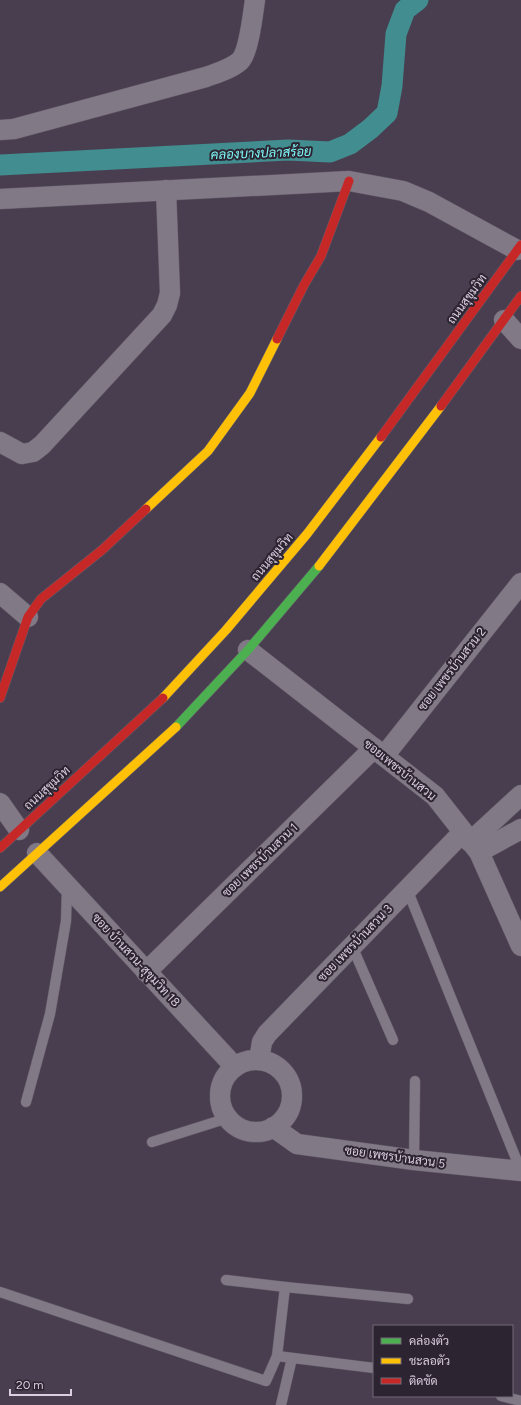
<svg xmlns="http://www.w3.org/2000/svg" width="521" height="1405" font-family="Figtree,Sarabun,sans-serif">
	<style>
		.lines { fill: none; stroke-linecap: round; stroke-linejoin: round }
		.canal { stroke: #418d8f; stroke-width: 21 }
		.lane-casing { stroke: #645b68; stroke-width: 11 }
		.street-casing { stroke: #645b68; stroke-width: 21 }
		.fast-casing { stroke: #645b68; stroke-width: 10 }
		.slow-casing { stroke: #645b68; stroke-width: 10 }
		.jam-casing { stroke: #645b68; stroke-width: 10 }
		.lane { stroke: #817986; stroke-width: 10 }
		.street { stroke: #817986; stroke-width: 20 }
		.fast { stroke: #4caf50; stroke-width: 9 }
		.slow { stroke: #ffc107; stroke-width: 9 }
		.jam { stroke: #c62828; stroke-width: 9 }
		.labels { text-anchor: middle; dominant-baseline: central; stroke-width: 4; stroke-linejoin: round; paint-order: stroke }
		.street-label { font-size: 12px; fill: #dacee0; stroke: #2d2431 }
		.water-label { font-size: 13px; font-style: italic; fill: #7cf8f8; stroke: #2d2431 }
	</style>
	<rect width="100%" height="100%" fill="#493e4f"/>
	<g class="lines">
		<polyline class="canal" points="0,165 288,150 330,152 350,144 370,129 387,113 392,86 396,34 405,10 418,0"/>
		<defs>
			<g id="lane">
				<polyline points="407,889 521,1171"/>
				<polyline points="352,946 393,1040"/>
				<polyline points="26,1102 50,1014 66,921 67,887"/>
				<polyline points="152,1142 228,1118"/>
				<polyline points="414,1160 415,1081"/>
				<polyline points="226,1280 285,1287 408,1299"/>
				<polyline points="0,1292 266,1381 277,1356 285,1287"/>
				<polyline points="277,1356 374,1368"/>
				<polyline points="501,1396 521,1401"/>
				<polyline points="281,1405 292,1358"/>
			</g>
			<g id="street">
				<path d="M0,130L14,129L206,77C217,73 231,69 240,61C249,52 253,13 255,0"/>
				<polyline points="0,199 349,181 403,191 429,202 517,250"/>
				<polyline points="504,320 521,339"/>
				<polyline points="0,442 22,454 33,452 42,445 162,315 167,305 170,293 166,190"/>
				<polyline points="0,593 28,617"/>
				<polyline points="248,650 435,796 479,852 521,946"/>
				<polyline points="384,756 521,583"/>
				<polyline points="0,803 19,830"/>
				<polyline points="470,842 521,795"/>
				<polyline points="479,852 521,829"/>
				<polyline points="37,853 235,1067"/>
				<polyline points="146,972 374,748"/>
				<polyline points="259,1060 262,1042 267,1034 463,832"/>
				<circle cx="256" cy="1096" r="36"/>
				<polyline points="273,1127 297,1144 414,1160 521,1171"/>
			</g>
			<polyline id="fast" points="176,727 248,650 319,566"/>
			<g id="slow">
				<polyline points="146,509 208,451 250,393 277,339"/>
				<polyline points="319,566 441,406"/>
				<polyline points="163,698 226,630 307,534 381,437"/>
				<polyline points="0,887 176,727"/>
			</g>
			<g id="jam">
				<polyline points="277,339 304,285 321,256 349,181"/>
				<polyline points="441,406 521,296"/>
				<polyline points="381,437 521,245"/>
				<polyline points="0,698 28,617 41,599 102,550 146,509"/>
				<polyline points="0,848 163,698"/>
			</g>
		</defs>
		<use href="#lane" class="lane-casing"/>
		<use href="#street" class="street-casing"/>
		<use href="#fast" class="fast-casing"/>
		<use href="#slow" class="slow-casing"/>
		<use href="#jam" class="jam-casing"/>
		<use href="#lane" class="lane"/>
		<use href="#street" class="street"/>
		<use href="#fast" class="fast"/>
		<use href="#slow" class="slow"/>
		<use href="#jam" class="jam"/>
	</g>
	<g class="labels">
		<g class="street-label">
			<text transform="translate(467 299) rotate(-54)">ถนนสุขุมวิท</text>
			<text transform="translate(272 557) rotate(-50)">ถนนสุขุมวิท</text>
			<text transform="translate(452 669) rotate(-52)">ซอย เพชรบ้านสวน 2</text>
			<text transform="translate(400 770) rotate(39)">ซอยเพชรบ้านสวน</text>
			<text transform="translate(47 788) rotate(-43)">ถนนสุขุมวิท</text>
			<text transform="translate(260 860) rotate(-44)">ซอย เพชรบ้านสวน 1</text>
			<text transform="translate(355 943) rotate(-46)">ซอย เพชรบ้านสวน 3</text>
			<text transform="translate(136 960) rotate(47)">ซอย บ้านสวน-สุขุมวิท 18</text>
			<text transform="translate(395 1157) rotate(8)">ซอย เพชรบ้านสวน 5</text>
		</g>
		<g class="water-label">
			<text transform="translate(261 153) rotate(-2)">คลองบางปลาสร้อย</text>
		</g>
	</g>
	<rect x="373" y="1325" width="140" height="72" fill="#2d2431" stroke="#726877"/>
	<rect x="381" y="1338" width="20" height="6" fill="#4caf50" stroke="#726877"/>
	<text x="409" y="1345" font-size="12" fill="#dacee0">คล่องตัว</text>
	<rect x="381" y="1358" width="20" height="6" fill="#ffc107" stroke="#726877"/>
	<text x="409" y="1365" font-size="12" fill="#dacee0">ชะลอตัว</text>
	<rect x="381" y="1378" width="20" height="6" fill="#c62828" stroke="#726877"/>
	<text x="409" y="1385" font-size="12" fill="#dacee0">ติดขัด</text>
	<path d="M10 1389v6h61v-6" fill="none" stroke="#dacee0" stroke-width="2"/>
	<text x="16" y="1389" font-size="12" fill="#dacee0" stroke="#2d2431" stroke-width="3" paint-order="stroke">20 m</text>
</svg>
